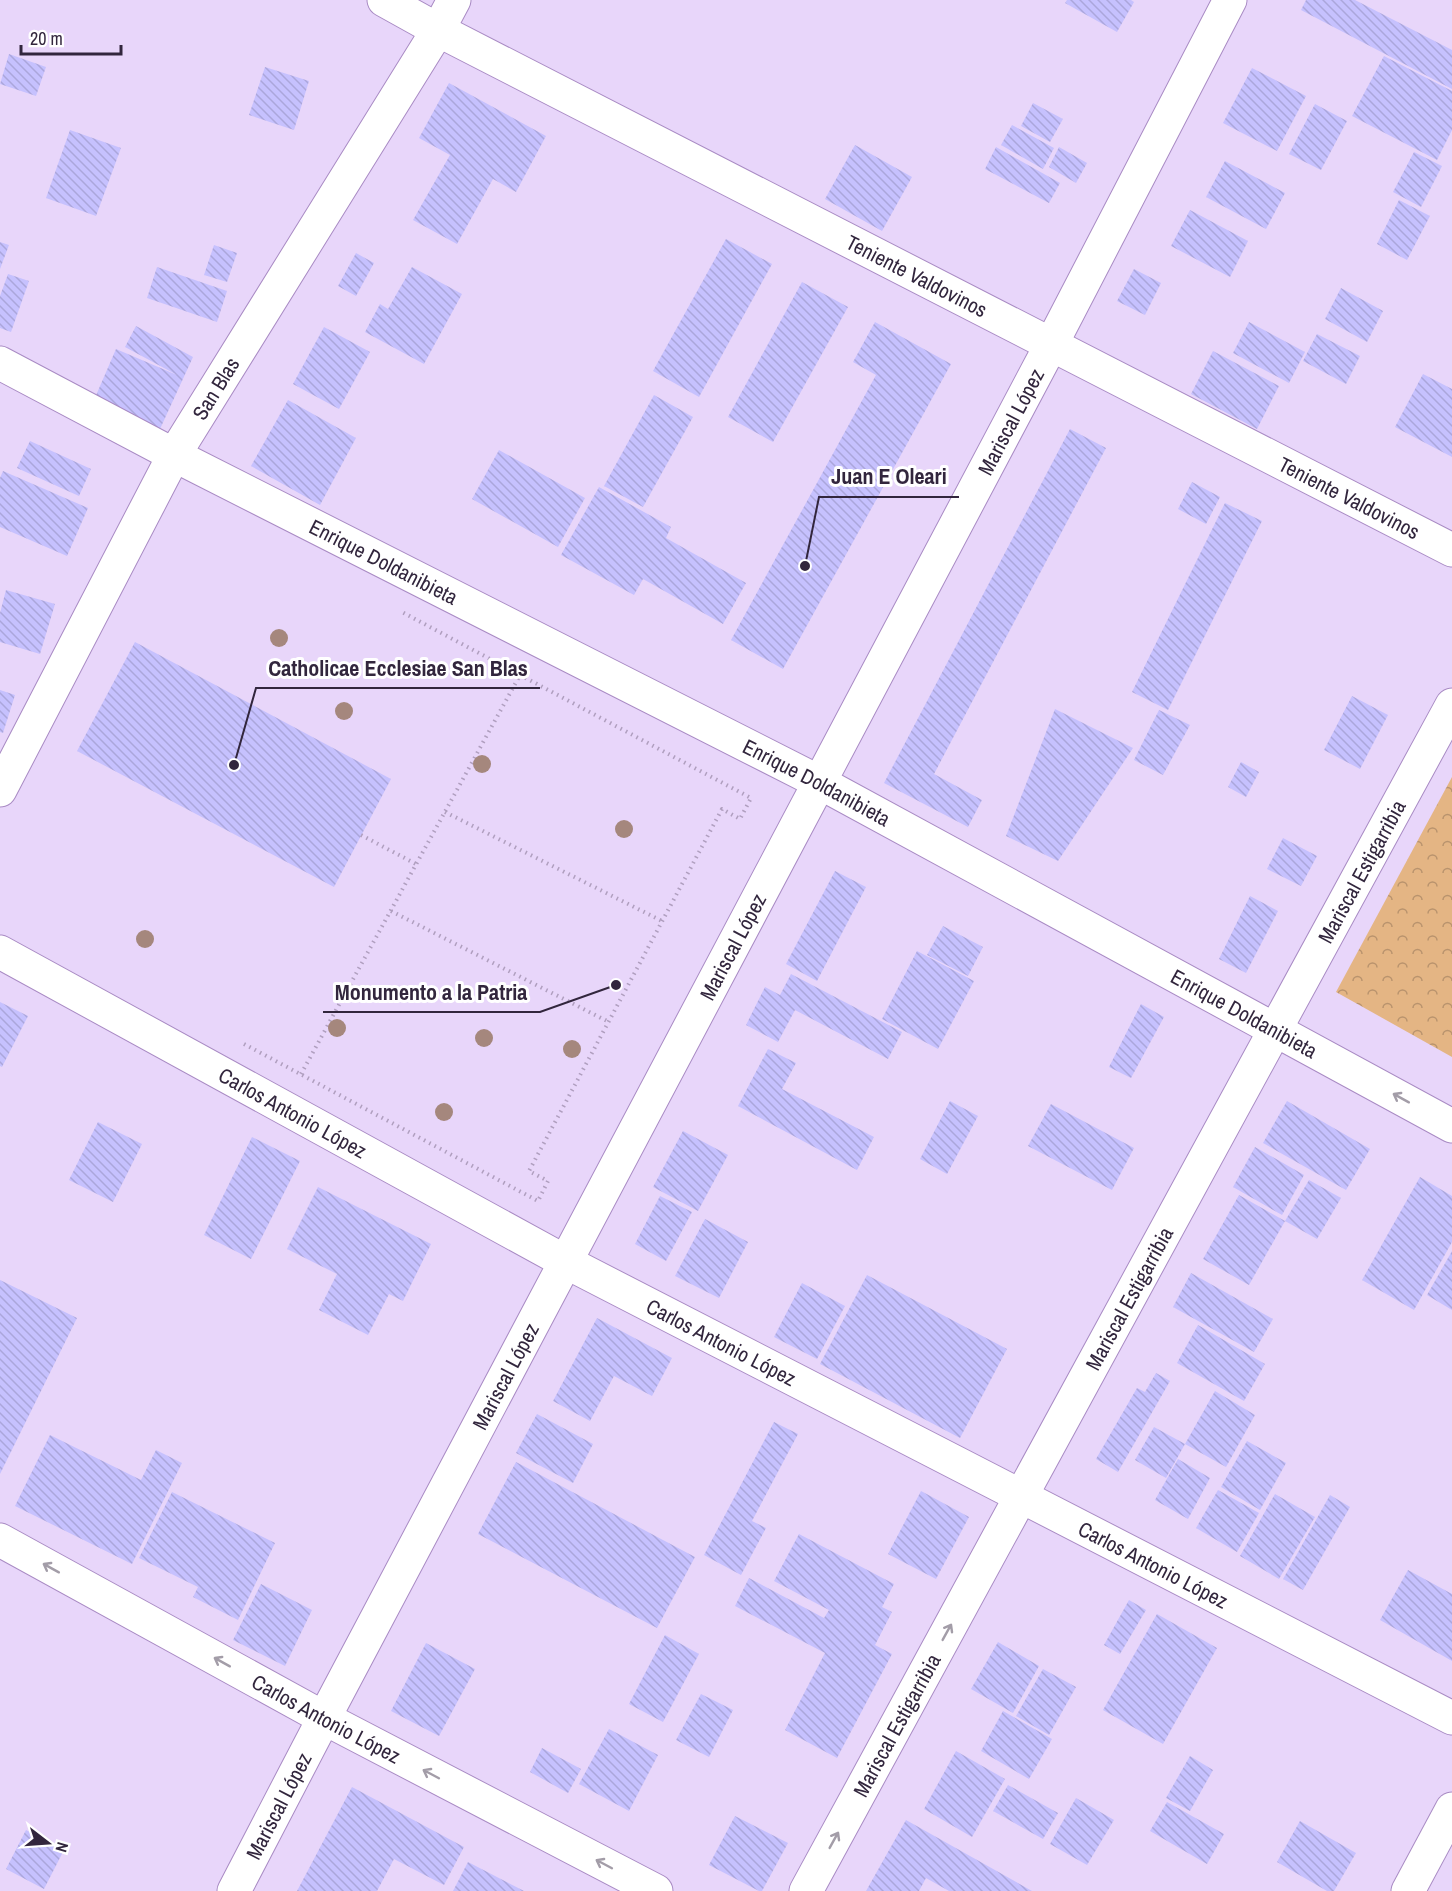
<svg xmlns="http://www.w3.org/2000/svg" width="1452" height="1891" font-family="'Archivo Narrow',sans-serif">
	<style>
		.park { fill: url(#park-crowns) }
		.building { fill: url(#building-back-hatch) }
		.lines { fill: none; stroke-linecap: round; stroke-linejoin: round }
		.minor-casing { stroke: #a98bc4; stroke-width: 35 }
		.path { stroke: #b09fbf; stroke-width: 4; stroke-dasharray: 1.5 4.5; stroke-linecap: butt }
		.minor { stroke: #fff; stroke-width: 33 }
		.tree { fill: #a5877d }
		.oneway { stroke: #a39da8 }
		.labels { text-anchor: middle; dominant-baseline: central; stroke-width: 6; stroke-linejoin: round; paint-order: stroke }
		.street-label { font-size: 21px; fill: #32263d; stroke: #fff }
		.leader { fill: none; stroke: #32263d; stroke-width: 2 }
		.callout-dot { fill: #32263d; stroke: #fff; stroke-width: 2 }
		.callout-label { font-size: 22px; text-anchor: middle; font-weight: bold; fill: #32263d; stroke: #fff; stroke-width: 6; stroke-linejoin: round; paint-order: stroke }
	</style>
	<defs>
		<pattern id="park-crowns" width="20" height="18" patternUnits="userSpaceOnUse" patternTransform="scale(1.5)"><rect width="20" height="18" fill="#e4b584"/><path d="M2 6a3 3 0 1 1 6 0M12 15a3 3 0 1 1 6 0" fill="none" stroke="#b9936d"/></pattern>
		<pattern id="building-back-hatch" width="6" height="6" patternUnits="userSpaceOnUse" patternTransform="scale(1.5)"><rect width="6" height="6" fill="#c6c1fe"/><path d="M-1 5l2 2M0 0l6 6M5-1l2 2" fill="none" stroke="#aba6db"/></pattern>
	</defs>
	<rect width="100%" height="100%" fill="#e8d6fa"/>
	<polygon class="park" points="1452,777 1452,1057 1336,992"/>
	<g class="building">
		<polygon points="1067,0 1131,0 1134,2 1117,32 1065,3"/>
		<polygon points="1306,0 1355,0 1452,50 1452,89 1301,10"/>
		<polygon points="9,54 46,67 36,96 0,84"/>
		<polygon points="1384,56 1452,91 1452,130 1437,160 1352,116"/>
		<polygon points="265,67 309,81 294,130 249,115"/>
		<polygon points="1252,68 1306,96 1277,151 1223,123"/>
		<polygon points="449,83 546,136 516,192 493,179 457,244 413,220 450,155 419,138"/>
		<polygon points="1033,103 1063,119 1050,142 1021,126"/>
		<polygon points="1315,104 1347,121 1321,170 1289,154"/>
		<polygon points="1012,125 1054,148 1043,169 1001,145"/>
		<polygon points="70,130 121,148 96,216 46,198"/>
		<polygon points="855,145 912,177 882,231 825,199"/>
		<polygon points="996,147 1060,183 1049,203 985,169"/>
		<polygon points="1059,147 1087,163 1076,183 1049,167"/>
		<polygon points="1414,152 1442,166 1421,207 1393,192"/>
		<polygon points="1225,161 1285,193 1266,229 1206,197"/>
		<polygon points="1399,200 1430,216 1407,260 1377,244"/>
		<polygon points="1190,210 1248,241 1230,277 1171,246"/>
		<polygon points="726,239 772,264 699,397 653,371"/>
		<polygon points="0,242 9,245 0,269"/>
		<polygon points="214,245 237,253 227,282 204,275"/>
		<polygon points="356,253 374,263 356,296 338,286"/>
		<polygon points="157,267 227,291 217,322 147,298"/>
		<polygon points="412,267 462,294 424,364 365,332 380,304 388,309"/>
		<polygon points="1134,269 1161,283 1145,315 1117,301"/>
		<polygon points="8,274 29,281 11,332 0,328 0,296"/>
		<polygon points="802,282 848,307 773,442 728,417"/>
		<polygon points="1341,288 1383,311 1367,342 1325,319"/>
		<polygon points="875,322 951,364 783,669 731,640 876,375 853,362"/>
		<polygon points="1249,322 1305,352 1289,383 1233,353"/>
		<polygon points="136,326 193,357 160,429 94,400 116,349 177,375 125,347"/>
		<polygon points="324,327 370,352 339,409 293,384"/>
		<polygon points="1317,334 1360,356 1346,384 1303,361"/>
		<polygon points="1213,351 1279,386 1257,429 1191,394"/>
		<polygon points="1423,374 1452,389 1452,457 1395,427"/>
		<polygon points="654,395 693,417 643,507 604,486"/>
		<polygon points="288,400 356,438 320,505 251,466"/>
		<polygon points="1070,429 1106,448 934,774 982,800 968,827 884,783"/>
		<polygon points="30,441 91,469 79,496 17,468"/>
		<polygon points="499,450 585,498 558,547 472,499"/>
		<polygon points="3,471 88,508 67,556 0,527 0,478"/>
		<polygon points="1192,482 1220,497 1206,524 1178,509"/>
		<polygon points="599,487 671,527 666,538 746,583 723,624 643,579 634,595 561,555"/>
		<polygon points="1225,503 1262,521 1168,710 1132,692"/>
		<polygon points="6,590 55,604 40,654 0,642 0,613"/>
		<polygon points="135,642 391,779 334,887 77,751"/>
		<polygon points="0,690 15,695 3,733 0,732"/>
		<polygon points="1352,696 1388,715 1360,769 1324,750"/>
		<polygon points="1055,709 1133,748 1058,861 1006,836"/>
		<polygon points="1159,710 1190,725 1163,775 1134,760"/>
		<polygon points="1241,762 1259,772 1246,797 1228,787"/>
		<polygon points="1283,838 1317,856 1301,886 1267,869"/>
		<polygon points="835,871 866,887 817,981 786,964"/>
		<polygon points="1250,896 1278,911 1246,973 1219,959"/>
		<polygon points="943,926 983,947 968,976 927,955"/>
		<polygon points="917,951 974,981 938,1049 882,1019"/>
		<polygon points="791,974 902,1032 888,1059 795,1010 778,1042 746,1025 765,987 780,995"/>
		<polygon points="0,1002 28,1016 2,1067 0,1066"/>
		<polygon points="1141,1004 1164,1017 1131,1078 1109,1067"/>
		<polygon points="768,1049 796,1063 782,1089 874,1137 857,1170 738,1106"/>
		<polygon points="950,1101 978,1116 947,1174 920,1159"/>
		<polygon points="1287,1101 1370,1149 1346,1190 1263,1143"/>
		<polygon points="1051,1104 1134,1148 1112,1190 1028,1146"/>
		<polygon points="98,1122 142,1144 113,1202 69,1180"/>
		<polygon points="683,1131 728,1155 698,1211 653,1187"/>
		<polygon points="252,1137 300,1161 251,1259 204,1235"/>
		<polygon points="1255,1147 1304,1175 1282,1215 1233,1187"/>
		<polygon points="1420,1177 1452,1196 1452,1242 1414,1310 1362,1280"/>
		<polygon points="1309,1180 1341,1198 1317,1239 1285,1221"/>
		<polygon points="318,1187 431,1244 403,1301 389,1294 368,1335 319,1310 337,1274 287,1249"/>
		<polygon points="1239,1195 1285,1221 1249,1285 1203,1259"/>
		<polygon points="660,1196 692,1212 666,1261 635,1244"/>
		<polygon points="705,1219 748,1242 719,1298 675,1276"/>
		<polygon points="1452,1251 1452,1310 1427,1295"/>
		<polygon points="1191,1273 1273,1319 1254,1352 1173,1307"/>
		<polygon points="867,1275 1007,1349 960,1438 820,1364"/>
		<polygon points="0,1280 77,1318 0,1474"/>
		<polygon points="802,1283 845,1306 817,1359 774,1337"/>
		<polygon points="597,1318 672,1358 652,1396 614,1376 590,1421 553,1401"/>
		<polygon points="1198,1325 1265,1364 1244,1401 1177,1363"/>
		<polygon points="1156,1373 1170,1381 1118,1472 1096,1459 1137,1388 1145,1392"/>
		<polygon points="1215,1391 1255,1415 1226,1467 1185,1444"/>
		<polygon points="537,1414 593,1444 573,1483 516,1453"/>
		<polygon points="774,1422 798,1434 752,1521 766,1528 741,1575 704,1555"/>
		<polygon points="1154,1427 1185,1444 1166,1478 1135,1460"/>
		<polygon points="50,1435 141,1480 156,1450 182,1463 132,1564 15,1506"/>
		<polygon points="1247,1441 1286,1463 1260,1510 1221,1487"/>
		<polygon points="1178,1459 1210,1478 1188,1519 1155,1500"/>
		<polygon points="516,1462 695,1557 657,1628 478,1534"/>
		<polygon points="1218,1490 1259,1513 1237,1552 1196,1528"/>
		<polygon points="921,1491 969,1517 936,1579 888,1554"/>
		<polygon points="172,1492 275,1543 238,1620 193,1597 198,1587 139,1558"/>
		<polygon points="1275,1494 1315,1517 1279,1579 1240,1556"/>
		<polygon points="1330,1495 1350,1507 1303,1590 1283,1579"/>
		<polygon points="799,1534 894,1584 882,1607 892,1612 875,1645 892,1654 837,1758 785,1730 825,1653 735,1606 749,1578 824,1618 829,1610 774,1581"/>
		<polygon points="1408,1570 1452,1594 1452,1661 1380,1620"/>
		<polygon points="261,1584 312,1610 285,1666 233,1640"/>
		<polygon points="1129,1600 1146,1610 1120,1654 1104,1645"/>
		<polygon points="1157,1614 1217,1648 1163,1744 1103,1710"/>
		<polygon points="665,1635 699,1654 663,1722 629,1704"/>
		<polygon points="998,1642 1039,1666 1013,1713 971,1689"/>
		<polygon points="426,1643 475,1669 439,1736 391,1711"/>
		<polygon points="1043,1669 1076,1687 1049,1735 1016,1716"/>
		<polygon points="701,1694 733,1710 709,1757 676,1740"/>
		<polygon points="1003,1711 1052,1739 1029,1779 981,1751"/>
		<polygon points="609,1729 658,1755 629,1811 579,1784"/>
		<polygon points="542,1748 581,1769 568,1793 530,1772"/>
		<polygon points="956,1751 1005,1779 972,1837 924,1809"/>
		<polygon points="1190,1756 1213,1770 1190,1811 1166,1798"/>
		<polygon points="1008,1785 1058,1813 1043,1839 993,1811"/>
		<polygon points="352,1787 464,1847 444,1885 394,1859 377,1891 297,1891"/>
		<polygon points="1076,1798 1114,1820 1087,1865 1050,1844"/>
		<polygon points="1167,1802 1224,1834 1207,1864 1150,1831"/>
		<polygon points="735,1816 788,1843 762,1891 759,1891 709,1865"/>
		<polygon points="906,1820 1032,1891 949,1891 926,1878 919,1891 866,1891"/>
		<polygon points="1300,1821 1356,1853 1334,1891 1327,1891 1277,1862"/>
		<polygon points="26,1830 64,1850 44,1889 6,1869"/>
		<polygon points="468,1862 524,1891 453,1891"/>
	</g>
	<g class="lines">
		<defs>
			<g id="minor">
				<path id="s1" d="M384,0L438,30L1452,550"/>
				<path id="s2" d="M0,363L174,455L819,782L1452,1126"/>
				<path id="s3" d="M0,790L174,455L438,30L454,0"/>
				<path id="s4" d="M0,952L566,1262L1452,1718"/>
				<path id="s5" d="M0,1540L324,1718L656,1891"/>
				<path id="s6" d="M234,1891L324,1718L1051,345L1230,0"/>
				<path id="s7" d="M806,1891L1452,705"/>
				<polyline points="1408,1891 1452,1809"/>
			</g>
		</defs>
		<use href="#minor" class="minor-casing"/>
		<g class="path">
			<polyline points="445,812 662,921"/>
			<polyline points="361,835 416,864"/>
			<polyline points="391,911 609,1022"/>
			<polyline points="244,1044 538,1201 548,1181 529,1171 722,809 740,819 751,798 400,611"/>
			<polyline points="301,1074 520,675"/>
		</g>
		<use href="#minor" class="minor"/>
	</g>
	<g class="tree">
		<circle cx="279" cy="638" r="9"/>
		<circle cx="344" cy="711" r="9"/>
		<circle cx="482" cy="764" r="9"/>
		<circle cx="624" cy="829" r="9"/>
		<circle cx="145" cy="939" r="9"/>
		<circle cx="337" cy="1028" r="9"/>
		<circle cx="484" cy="1038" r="9"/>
		<circle cx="572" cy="1049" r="9"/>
		<circle cx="444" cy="1112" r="9"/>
	</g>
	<defs><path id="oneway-shaft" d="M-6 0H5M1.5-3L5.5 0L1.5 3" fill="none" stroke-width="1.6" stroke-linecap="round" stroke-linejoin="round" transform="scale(1.5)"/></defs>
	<g class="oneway">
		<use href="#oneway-shaft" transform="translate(1401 1098) rotate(-151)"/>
		<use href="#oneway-shaft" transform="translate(51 1568) rotate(-151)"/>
		<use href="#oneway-shaft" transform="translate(947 1632) rotate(-61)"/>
		<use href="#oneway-shaft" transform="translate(222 1662) rotate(-151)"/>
		<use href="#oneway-shaft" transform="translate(431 1774) rotate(-152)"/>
		<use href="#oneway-shaft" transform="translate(834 1840) rotate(-61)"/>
		<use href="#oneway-shaft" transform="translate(604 1864) rotate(-152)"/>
	</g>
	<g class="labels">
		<g class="street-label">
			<text stroke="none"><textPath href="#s1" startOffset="600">Teniente Valdovinos</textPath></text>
			<text stroke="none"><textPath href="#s3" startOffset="456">San Blas</textPath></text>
			<text stroke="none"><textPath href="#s6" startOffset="1662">Mariscal López</textPath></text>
			<text stroke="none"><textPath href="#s1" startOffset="1086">Teniente Valdovinos</textPath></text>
			<text stroke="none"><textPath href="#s2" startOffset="432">Enrique Doldanibieta</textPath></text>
			<text stroke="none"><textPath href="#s2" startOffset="918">Enrique Doldanibieta</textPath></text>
			<text stroke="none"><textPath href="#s7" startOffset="1161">Mariscal Estigarribia</textPath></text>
			<text stroke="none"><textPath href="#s6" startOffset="1068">Mariscal López</textPath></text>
			<text stroke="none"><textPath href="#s2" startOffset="1404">Enrique Doldanibieta</textPath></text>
			<text stroke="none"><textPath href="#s4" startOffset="334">Carlos Antonio López</textPath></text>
			<text stroke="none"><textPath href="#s7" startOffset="675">Mariscal Estigarribia</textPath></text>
			<text stroke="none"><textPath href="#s4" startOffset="820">Carlos Antonio López</textPath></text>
			<text stroke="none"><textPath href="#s6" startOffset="582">Mariscal López</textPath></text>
			<text stroke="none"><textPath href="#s4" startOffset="1306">Carlos Antonio López</textPath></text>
			<text stroke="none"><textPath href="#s5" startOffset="372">Carlos Antonio López</textPath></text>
			<text stroke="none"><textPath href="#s7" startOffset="189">Mariscal Estigarribia</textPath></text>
			<text stroke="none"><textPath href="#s6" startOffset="96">Mariscal López</textPath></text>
		</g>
	</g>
	<path class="leader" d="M805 566L819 497H959M234 765L256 688H540M616 985L540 1012H323"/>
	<g class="callout-dot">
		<circle cx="805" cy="566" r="6"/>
		<circle cx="234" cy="765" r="6"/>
		<circle cx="616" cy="985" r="6"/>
	</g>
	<g class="callout-label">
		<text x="889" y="484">Juan E Oleari</text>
		<text x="398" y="676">Catholicae Ecclesiae San Blas</text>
		<text x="431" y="1000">Monumento a la Patria</text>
	</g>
	<g transform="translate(48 1843) rotate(107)" stroke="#ffffff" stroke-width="4.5" paint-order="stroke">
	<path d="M0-4.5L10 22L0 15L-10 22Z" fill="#32263d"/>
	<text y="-9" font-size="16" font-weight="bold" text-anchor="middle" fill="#32263d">N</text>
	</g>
	<path d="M21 45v9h100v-9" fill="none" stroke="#32263d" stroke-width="3"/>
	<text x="30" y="45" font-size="18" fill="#32263d" stroke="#ffffff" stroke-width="4.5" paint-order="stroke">20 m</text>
</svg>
